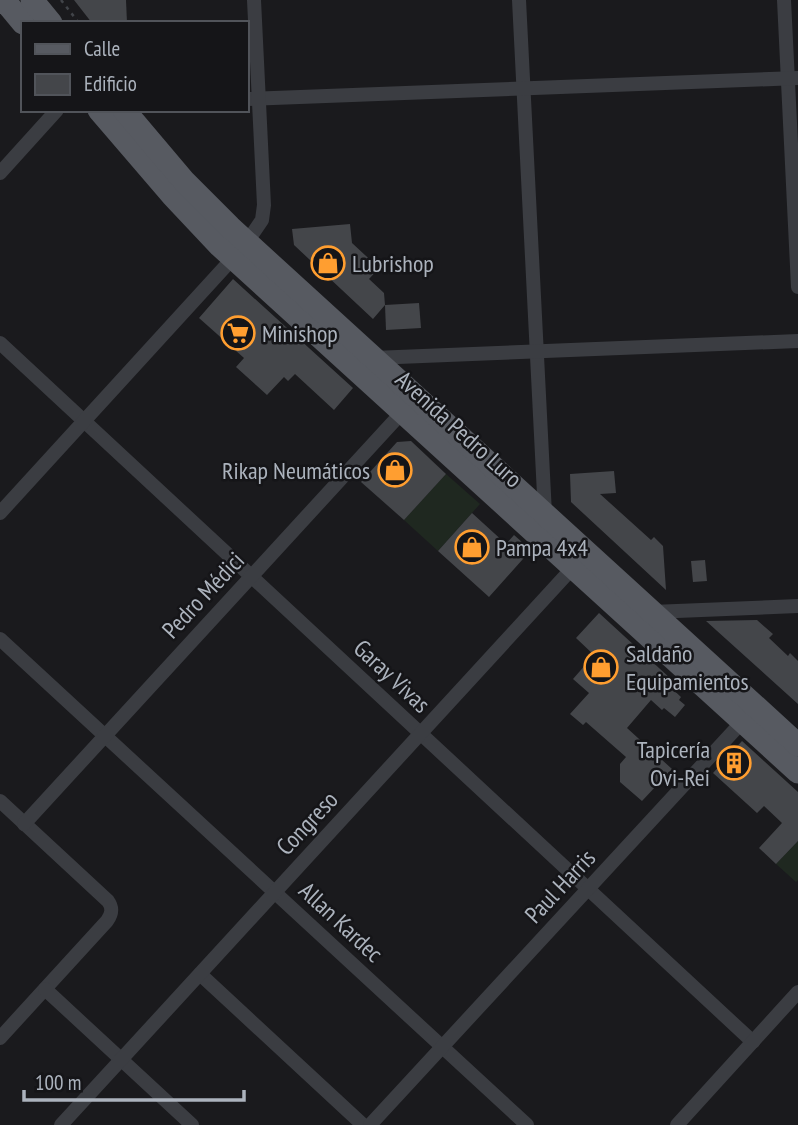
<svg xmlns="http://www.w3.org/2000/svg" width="798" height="1125" font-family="'PT Sans Narrow',sans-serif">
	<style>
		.green { fill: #1f2820 }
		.building { fill: #44464a }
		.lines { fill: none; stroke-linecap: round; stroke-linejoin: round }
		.path { stroke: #414449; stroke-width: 2.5; stroke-dasharray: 3.5 5; stroke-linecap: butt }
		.minor { stroke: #3b3d42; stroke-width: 14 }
		.primary { stroke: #575a61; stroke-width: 23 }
		.labels { text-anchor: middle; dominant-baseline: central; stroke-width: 5; stroke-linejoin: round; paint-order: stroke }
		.poi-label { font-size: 24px; fill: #acb3bd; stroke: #151518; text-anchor: start }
		.street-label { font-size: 24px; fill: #acb3bd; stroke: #151518 }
	</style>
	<rect width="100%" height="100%" fill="#1a1a1d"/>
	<g class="green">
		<polygon points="446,474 480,504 438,551 404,520"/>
		<polygon points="798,841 798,880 796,882 776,864"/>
	</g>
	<g class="building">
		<polygon points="74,0 126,0 127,23 92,23"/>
		<polygon points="350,224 352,243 379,268 369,279 384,293 385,305 373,319 294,245 292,229"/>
		<polygon points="233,279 353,388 334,410 295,374 288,381 284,377 267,395 236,367 244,358 199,318"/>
		<polygon points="419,303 421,328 386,330 385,305"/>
		<polygon points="411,441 446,474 404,520 361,482 397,442"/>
		<polygon points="614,471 616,493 600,494 651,540 654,537 663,546 666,590 571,502 570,474"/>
		<polygon points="472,513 506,544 514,535 531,550 489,597 438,551"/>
		<polygon points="705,560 707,581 693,582 691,561"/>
		<polygon points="599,613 671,679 667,684 681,697 679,700 685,705 675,717 664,708 662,710 651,700 627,728 672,769 642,801 620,782 620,764 626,757 586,722 583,725 570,714 589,693 573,679 594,655 576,638"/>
		<polygon points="757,620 773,634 769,638 788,656 790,653 798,661 798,704 706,621"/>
		<polygon points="742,741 798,792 798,841 776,864 759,848 782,823 764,806 757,813 713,773"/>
	</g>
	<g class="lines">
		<polyline class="path" points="61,0 79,23"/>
		<g class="minor">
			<polyline points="519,0 545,514"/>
			<polyline points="784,0 798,287"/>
			<polyline points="247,99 798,78"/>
			<polyline points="0,173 57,110"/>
			<polyline points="247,242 262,220 264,205 254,0"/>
			<polyline points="0,343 753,1042"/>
			<polyline points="373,358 798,341"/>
			<polyline points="0,513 233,258"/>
			<polyline points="652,612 798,606"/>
			<polyline points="0,639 527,1125"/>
			<path d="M0,801L108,901C113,908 112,914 107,921L0,1038"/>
			<polyline points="24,824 406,408"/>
			<polyline points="200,974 363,1125"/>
			<polyline points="45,989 192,1125"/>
			<polyline points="61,1125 578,562"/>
			<polyline points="370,1125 742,722 748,725"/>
			<polyline points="677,1125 798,992"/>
		</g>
		<g class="primary">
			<polyline points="4,0 23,23"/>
			<polyline points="32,0 51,23"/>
			<polyline points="99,110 172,195 220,246 798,772"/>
			<polyline points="124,110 184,181 230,227 798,745"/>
		</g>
	</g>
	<defs>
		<symbol id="shop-ring" viewBox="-11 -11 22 22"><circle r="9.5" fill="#151518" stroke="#ff9e30" stroke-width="1.5"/><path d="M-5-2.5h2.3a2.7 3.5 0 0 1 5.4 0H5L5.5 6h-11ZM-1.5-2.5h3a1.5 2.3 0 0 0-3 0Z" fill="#ff9e30"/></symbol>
		<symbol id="supermarket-ring" viewBox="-11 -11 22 22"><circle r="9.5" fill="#151518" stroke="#ff9e30" stroke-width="1.5"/><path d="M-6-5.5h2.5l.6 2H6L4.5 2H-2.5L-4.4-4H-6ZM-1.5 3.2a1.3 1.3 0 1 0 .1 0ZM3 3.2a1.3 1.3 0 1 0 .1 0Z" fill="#ff9e30"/></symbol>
		<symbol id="building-ring" viewBox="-11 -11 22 22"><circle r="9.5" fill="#151518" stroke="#ff9e30" stroke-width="1.5"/><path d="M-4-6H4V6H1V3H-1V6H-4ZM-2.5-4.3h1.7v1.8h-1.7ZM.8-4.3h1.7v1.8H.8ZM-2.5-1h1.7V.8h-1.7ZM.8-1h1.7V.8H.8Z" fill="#ff9e30"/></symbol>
	</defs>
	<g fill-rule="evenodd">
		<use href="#shop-ring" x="309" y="244" width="38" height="38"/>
		<use href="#supermarket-ring" x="219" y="314" width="38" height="38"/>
		<use href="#shop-ring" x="376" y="451" width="38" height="38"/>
		<use href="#shop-ring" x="453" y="528" width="38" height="38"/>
		<use href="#shop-ring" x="582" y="648" width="38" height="38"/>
		<use href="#building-ring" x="715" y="744" width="38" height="38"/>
	</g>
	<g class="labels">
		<g class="poi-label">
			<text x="352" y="263">Lubrishop</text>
			<text x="262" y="333">Minishop</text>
			<text x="370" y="470" text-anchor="end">Rikap Neumáticos</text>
			<text x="496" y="547">Pampa 4x4</text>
			<text x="626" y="653">Saldaño<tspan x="626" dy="28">Equipamientos</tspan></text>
			<text x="710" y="749" text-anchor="end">Tapicería<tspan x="710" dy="28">Ovi-Rei</tspan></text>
		</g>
		<g class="street-label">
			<text transform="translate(459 429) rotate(42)">Avenida Pedro Luro</text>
			<text transform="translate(203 595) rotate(-47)">Pedro Médici</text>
			<text transform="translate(392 676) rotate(43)">Garay Vivas</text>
			<text transform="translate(307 823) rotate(-47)">Congreso</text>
			<text transform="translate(560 886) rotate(-47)">Paul Harris</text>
			<text transform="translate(341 922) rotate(43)">Allan Kardec</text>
		</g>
	</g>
	<rect x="21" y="21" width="228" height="91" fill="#151518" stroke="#51545a" stroke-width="2"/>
	<rect x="35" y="44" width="35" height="10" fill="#575a61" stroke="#51545a" stroke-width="2"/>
	<text x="84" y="56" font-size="21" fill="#acb3bd">Calle</text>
	<rect x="35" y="74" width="35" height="21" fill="#44464a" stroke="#51545a" stroke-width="2"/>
	<text x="84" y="91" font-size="21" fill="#acb3bd">Edificio</text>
	<path d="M24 1090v10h220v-10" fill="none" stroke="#acb3bd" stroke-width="3.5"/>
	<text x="35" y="1090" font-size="21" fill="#acb3bd" stroke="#151518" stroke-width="5" paint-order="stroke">100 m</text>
</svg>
